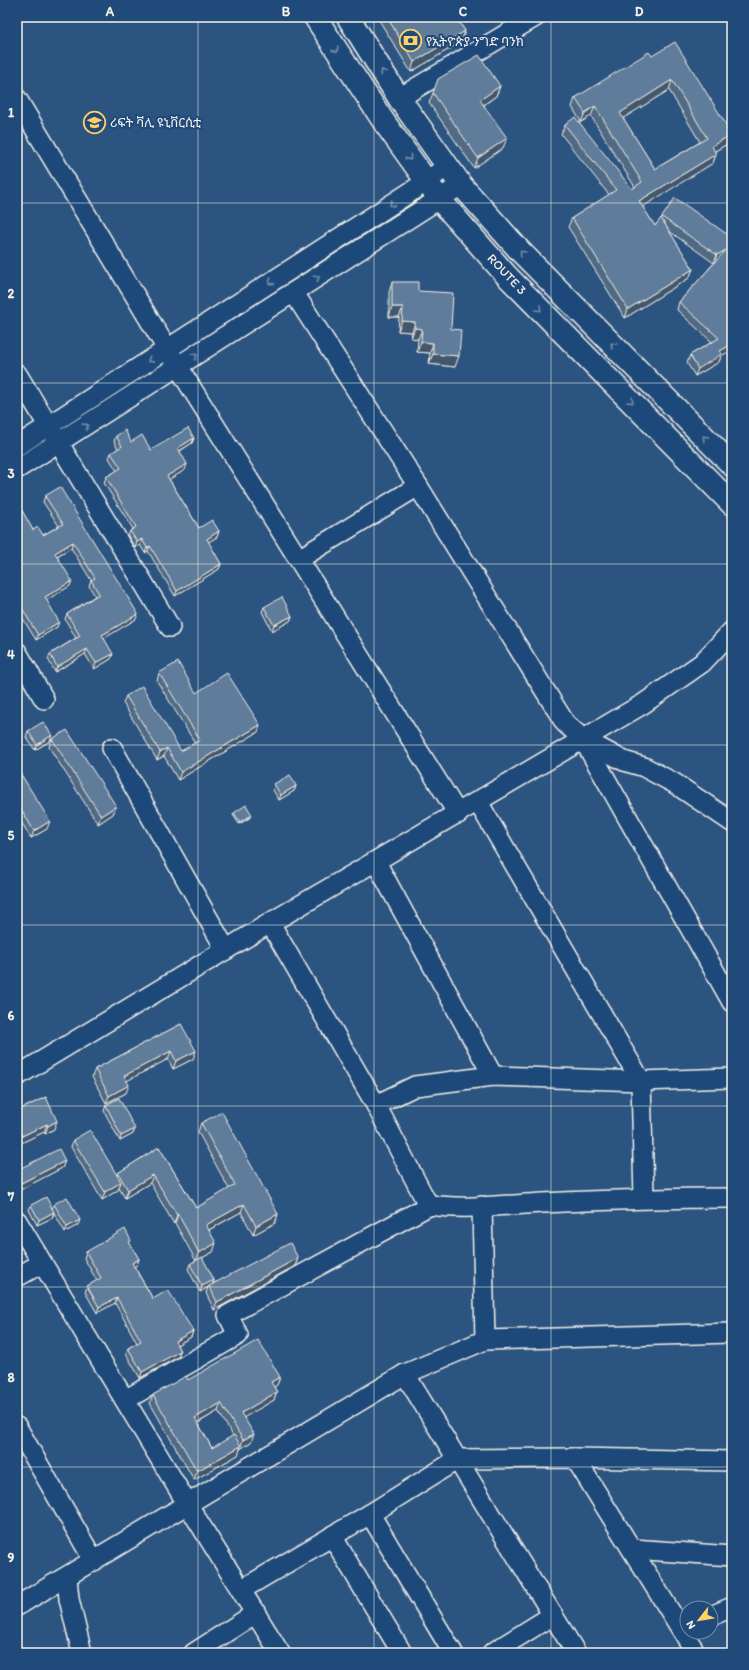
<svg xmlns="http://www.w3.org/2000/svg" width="749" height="1670" font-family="Itim,'Noto Sans Ethiopic',sans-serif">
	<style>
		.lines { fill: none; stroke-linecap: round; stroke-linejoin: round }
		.minor-casing { stroke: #f4f1e8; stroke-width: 22 }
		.major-casing { stroke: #f4f1e8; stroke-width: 25 }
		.minor { stroke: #1f4a7a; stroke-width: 19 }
		.major { stroke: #1f4a7a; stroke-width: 22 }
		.wall { fill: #516a84; stroke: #f4f1e8; fill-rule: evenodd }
		.shaded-wall { fill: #42566c; stroke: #f4f1e8 }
		.building { fill: #5e7b9a; stroke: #f4f1e8; fill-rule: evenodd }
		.oneway { stroke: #748da6 }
		.grid { fill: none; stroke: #f4f1e8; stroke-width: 1; stroke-opacity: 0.55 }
		.labels { text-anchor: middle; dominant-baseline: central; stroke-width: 4; stroke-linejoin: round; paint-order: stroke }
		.poi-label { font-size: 13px; fill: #f4f1e8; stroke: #1f4a7a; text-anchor: start }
		.street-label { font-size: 13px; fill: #f4f1e8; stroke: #1f4a7a }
		.neatline { fill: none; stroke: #f4f1e8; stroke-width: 1.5 }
		.grid-label { font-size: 13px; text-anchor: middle; font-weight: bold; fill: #f4f1e8 }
	</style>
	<rect width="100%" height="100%" fill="#2c5481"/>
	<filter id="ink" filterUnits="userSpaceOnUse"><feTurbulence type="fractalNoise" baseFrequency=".025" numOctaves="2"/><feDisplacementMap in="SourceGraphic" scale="8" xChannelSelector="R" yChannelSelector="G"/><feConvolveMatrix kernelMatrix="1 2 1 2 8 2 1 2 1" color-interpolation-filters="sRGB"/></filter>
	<g filter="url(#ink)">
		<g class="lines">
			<defs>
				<g id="minor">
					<polyline points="399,98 535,17"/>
					<polyline points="17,99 167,349 458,814"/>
					<polyline points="294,293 418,486 565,723 583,739 624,761 644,767 674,783 732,822"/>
					<polyline points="17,374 170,627"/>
					<polyline points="17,446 426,182 447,166"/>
					<polyline points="17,469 461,185"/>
					<polyline points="299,559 418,486"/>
					<polyline points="17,652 44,699"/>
					<polyline points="583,739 732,1002"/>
					<polyline points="112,748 226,950"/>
					<polyline points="478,802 641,1081 644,1198"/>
					<polyline points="376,862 493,1076"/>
					<polyline points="270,923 376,1105 425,1199 430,1205"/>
					<polyline points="17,1076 270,923 643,704 702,663 732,631"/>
					<polyline points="376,1105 415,1086 493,1076 641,1081 732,1078"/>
					<polyline points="482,1206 485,1340"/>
					<polyline points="17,1221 188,1505 280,1653"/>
					<polyline points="17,1277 42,1263"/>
					<polyline points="405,1374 576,1653"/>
					<path d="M125,1400L238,1335L228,1315L430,1205C465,1210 506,1205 543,1203C606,1200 669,1198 732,1198"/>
					<polyline points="17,1427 94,1561"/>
					<polyline points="575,1458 696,1653"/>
					<polyline points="370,1514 453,1653"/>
					<polyline points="332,1536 402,1653"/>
					<polyline points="632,1549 732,1556"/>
					<polyline points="67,1577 69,1599 82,1653"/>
					<polyline points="241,1590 370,1514 458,1459 575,1458 732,1461"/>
					<polyline points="17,1606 405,1374 485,1340 732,1333"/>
					<polyline points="711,1616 732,1607"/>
					<polyline points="194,1653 256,1613"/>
					<polyline points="492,1653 553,1615"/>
				</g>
				<g id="major">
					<polyline points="315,17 384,122 440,200 507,276 732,504"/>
					<polyline points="348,17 399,98 461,185 521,252 732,465"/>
				</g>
			</defs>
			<use href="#minor" class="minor-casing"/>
			<use href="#major" class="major-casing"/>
			<use href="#minor" class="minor"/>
			<use href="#major" class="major"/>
		</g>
		<g class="wall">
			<polygon points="377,17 456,17 465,31 461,42 411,72"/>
			<path d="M652,56L732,134L729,143L715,151L716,154L713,163L642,206L655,226L661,219L662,217L731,237L721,356L719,362L695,376L687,363L690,355L712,342L677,310L679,302L715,262L714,263L669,231L693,269L689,278L625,318L568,227L572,218L609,195L561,134L565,125L632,189L635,187L591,116L581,122L572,107L575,98ZM669,90L700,142L655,169L623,118Z"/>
			<polygon points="500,86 496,96 484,105 503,148 474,168 429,103 433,93"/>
			<polygon points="392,282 418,291 451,329 455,367 429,364 430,353 417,352 418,339 411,338 412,332 398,331 399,317 389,317 389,292"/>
			<polygon points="116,436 151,450 194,438 192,443 180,451 185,470 169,479 199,528 219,531 217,537 208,542 221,564 219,569 175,596 148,551 145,553 140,545 135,548 128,536 130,531 133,529 104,483 106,477 117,471 109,458 111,453 118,449 114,441"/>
			<polygon points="45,496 136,619 104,638 111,659 94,669 85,654 55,672 48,659 50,654 76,638 65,619 67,614 95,596 89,586 91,580 71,548 57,556 70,586 46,600 57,627 36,640 17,609 17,506 33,530 43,535 59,526 43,502"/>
			<polygon points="264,607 292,616 290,621 272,631 262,612"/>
			<polygon points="159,673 196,693 258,732 178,780 164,756 157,760 123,703 126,696 181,751 195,743 157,681"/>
			<polygon points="28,731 50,741 35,750 26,737"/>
			<polygon points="52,739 116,806 113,814 98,824 49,747"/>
			<polygon points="17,768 47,829 31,838 17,815"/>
			<polygon points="274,784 296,786 294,791 279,800 273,790"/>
			<polygon points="234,813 252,815 251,817 239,824 233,815"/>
			<polygon points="181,1024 193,1059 173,1069 168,1059 126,1081 126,1093 106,1103 92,1077 95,1069"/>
			<polygon points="46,1097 54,1129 45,1134 44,1132 19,1144 17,1140 17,1111"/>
			<polygon points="106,1105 135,1129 133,1134 120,1141 104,1111"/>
			<polygon points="201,1123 278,1214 275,1223 253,1235 241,1212 209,1230 213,1252 202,1258 214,1280 213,1283 298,1258 295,1266 214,1310 206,1293 208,1287 200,1292 188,1269 190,1264 196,1261 175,1223 174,1224 150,1183 125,1198 119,1188 118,1190 102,1200 71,1147 73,1140 117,1176 118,1173 159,1147 196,1208 229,1189 198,1132"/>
			<polygon points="65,1161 62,1168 18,1191 17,1189 17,1170"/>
			<polygon points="54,1204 78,1225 65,1232 54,1213 52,1218 37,1225 29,1210 31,1205 52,1209"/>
			<polygon points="130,1244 139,1259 137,1265 134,1266 153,1299 193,1331 191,1337 177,1345 180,1351 178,1357 140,1378 126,1354 128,1348 137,1343 115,1303 97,1313 85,1292 87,1286 97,1281 84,1258 86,1252"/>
			<path d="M280,1377L277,1385L274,1387L277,1392L274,1400L244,1417L251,1442L240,1449L238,1455L194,1480L150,1403L153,1395L188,1380ZM218,1411L233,1436L212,1448L198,1423Z"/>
		</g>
		<g class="shaded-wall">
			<polygon points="465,31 461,42 411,72 414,62"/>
			<polygon points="672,80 669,90 617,122 620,113"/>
			<polygon points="500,86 496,96 476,110 480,100"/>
			<polygon points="595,106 591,116 581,122 585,113"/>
			<polygon points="732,134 729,143 708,155 712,146"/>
			<polygon points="507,138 503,148 474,168 478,158"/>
			<polygon points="716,154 713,163 636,211 639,201"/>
			<polygon points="726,250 724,258 714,263 717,255"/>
			<polygon points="693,269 689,278 625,318 628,309"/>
			<polygon points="392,307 403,307 399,317 389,317"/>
			<polygon points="402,321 415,322 412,332 398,331"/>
			<polygon points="415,328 422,329 418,339 411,338"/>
			<polygon points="421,342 433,343 430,353 417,352"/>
			<polygon points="732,344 732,350 721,356 719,362 695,376 698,369 720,351"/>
			<polygon points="433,354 459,356 455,367 429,364"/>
			<polygon points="194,438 192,443 176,453 178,448"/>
			<polygon points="187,464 185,470 165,482 167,476"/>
			<polygon points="219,531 217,537 205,544 207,539"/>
			<polygon points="142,539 140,545 135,548 137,542"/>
			<polygon points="73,542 71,548 53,558 55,553"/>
			<polygon points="150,546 148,551 145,553 147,548"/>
			<polygon points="221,564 219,569 175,596 177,591"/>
			<polygon points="72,581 70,586 43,602 45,597"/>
			<polygon points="138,614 136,619 100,641 102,635"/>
			<polygon points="292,616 290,621 272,631 274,625"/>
			<polygon points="59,622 57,627 36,640 38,635"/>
			<polygon points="87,649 85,654 55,672 57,667"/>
			<polygon points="113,654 111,659 94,669 96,663"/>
			<polygon points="260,725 258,732 178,780 181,772"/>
			<polygon points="52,735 50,741 35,750 37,745"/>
			<polygon points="167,748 164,756 157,760 160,752"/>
			<polygon points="296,786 294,791 279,800 281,795"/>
			<polygon points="116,806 113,814 98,824 101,816"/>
			<polygon points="252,815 251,817 239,824 240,822"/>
			<polygon points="50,821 47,829 31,838 34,831"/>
			<polygon points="171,1051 168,1059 121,1084 124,1076"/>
			<polygon points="196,1051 193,1059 173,1069 176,1061"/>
			<polygon points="129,1085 126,1093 106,1103 109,1096"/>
			<polygon points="57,1121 54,1129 45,1134 48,1126"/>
			<polygon points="47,1124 44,1132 19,1144 22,1136"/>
			<polygon points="135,1129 133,1134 120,1141 121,1136"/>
			<polygon points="65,1161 62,1168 18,1191 21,1183"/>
			<polygon points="153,1175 150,1183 125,1198 128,1190"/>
			<polygon points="121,1182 118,1190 102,1200 105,1192"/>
			<polygon points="244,1204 241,1212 203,1233 206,1225"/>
			<polygon points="54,1212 52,1218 37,1225 39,1220"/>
			<polygon points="178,1214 175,1223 174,1224 177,1215"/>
			<polygon points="278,1214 275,1223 253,1235 256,1226"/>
			<polygon points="80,1220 78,1225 65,1232 67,1227"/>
			<polygon points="216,1243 213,1252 196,1261 199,1253"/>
			<polygon points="298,1258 295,1266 214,1310 217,1302"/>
			<polygon points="139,1259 137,1265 130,1269 132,1263"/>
			<polygon points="214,1280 212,1285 209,1286 208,1287 200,1292 202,1286"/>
			<polygon points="117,1298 115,1303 97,1313 99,1307"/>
			<polygon points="193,1331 191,1337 173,1347 175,1341"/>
			<polygon points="180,1351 178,1357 140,1378 142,1372"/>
			<polygon points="280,1377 277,1385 268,1391 271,1382"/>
			<polygon points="277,1392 274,1400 238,1421 241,1413"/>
			<polygon points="221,1403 218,1411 192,1426 195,1418"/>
			<polygon points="254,1434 251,1442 240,1449 243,1440"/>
			<polygon points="241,1446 238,1455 194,1480 197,1471"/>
		</g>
		<g class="building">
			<polygon points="387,17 456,17 465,31 414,62"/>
			<path d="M675,42L732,134L712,146L716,154L639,201L655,226L661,218L693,269L628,309L572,218L616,190L565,125L575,117L632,189L642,182L595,106L585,113L575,98L649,52L652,56ZM672,80L707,138L655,169L620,113Z"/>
			<polygon points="479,55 500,86 480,100 507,138 478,158 433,93 438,79"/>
			<polygon points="675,198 731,237 732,239 732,344 720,351 722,354 698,369 690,355 719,338 679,302 726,250 717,255 662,217"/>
			<polygon points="392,282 418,282 418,291 453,293 451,329 461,330 459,356 433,354 433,343 421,342 422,329 415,328 415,322 402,321 403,307 392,307"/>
			<polygon points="188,428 194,438 178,448 187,464 167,476 199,528 212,520 219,531 207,539 221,564 177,591 150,546 147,548 142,539 137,542 130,531 136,527 106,477 121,468 111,453 122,446 116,436 125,430 131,442 142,435 151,450"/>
			<polygon points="60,487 138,614 102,635 113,654 96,663 87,649 57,667 50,654 80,636 67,614 99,594 91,580 95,578 73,542 55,553 72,581 45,597 59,622 38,635 17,600 17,506 19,505 33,530 38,527 43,535 63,524 45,496"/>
			<polygon points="282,597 292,616 274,625 264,607"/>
			<polygon points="178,662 196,693 227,673 260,725 181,772 167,748 160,752 126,696 142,686 181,751 200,740 159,673"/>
			<polygon points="43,722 52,735 37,745 28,731"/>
			<polygon points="67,730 116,806 101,816 52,739"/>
			<polygon points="17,768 50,821 34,831 17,802"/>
			<polygon points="290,775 296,786 281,795 274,784"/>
			<polygon points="246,805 252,815 240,822 234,813"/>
			<polygon points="181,1024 196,1051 176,1061 171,1051 124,1076 129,1085 109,1096 95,1069"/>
			<polygon points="46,1097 57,1121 48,1126 47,1124 22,1136 17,1126 17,1111"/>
			<polygon points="119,1098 135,1129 121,1136 106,1105"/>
			<polygon points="222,1112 278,1214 256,1226 244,1204 206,1225 216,1243 199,1253 178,1214 177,1215 153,1175 128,1190 118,1173 159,1147 196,1208 235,1185 201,1123"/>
			<polygon points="90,1130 121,1182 105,1192 73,1140"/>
			<polygon points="59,1149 65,1161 21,1183 17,1176 17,1170"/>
			<polygon points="46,1197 54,1212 39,1220 31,1205"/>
			<polygon points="67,1197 80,1220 67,1227 54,1204"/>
			<polygon points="125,1229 131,1241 129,1242 139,1259 132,1263 153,1299 168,1290 193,1331 175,1341 180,1351 142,1372 128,1348 141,1341 117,1298 99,1307 87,1286 101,1278 86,1252"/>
			<polygon points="290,1243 298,1258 217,1302 209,1286"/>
			<polygon points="202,1257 214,1280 202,1286 190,1264"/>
			<polygon points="258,1340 280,1377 271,1382 277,1392 241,1413 254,1434 243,1440 221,1403 195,1418 212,1448 234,1435 241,1446 197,1471 153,1395 186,1376 188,1380"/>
		</g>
		<defs><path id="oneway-chevron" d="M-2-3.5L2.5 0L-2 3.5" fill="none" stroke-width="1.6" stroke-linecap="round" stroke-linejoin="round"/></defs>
		<g class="oneway">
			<use href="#oneway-chevron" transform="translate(336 50) rotate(57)"/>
			<use href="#oneway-chevron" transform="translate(383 72) rotate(-122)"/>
			<use href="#oneway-chevron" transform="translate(409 158) rotate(55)"/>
			<use href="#oneway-chevron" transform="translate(392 204) rotate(147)"/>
			<use href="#oneway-chevron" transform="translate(522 253) rotate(-134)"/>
			<use href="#oneway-chevron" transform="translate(317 278) rotate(-32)"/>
			<use href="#oneway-chevron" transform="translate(271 282) rotate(147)"/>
			<use href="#oneway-chevron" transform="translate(539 309) rotate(45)"/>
			<use href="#oneway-chevron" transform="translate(613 345) rotate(-135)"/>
			<use href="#oneway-chevron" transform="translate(195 356) rotate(-33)"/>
			<use href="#oneway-chevron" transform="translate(150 360) rotate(147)"/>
			<use href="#oneway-chevron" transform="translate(631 401) rotate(45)"/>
			<use href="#oneway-chevron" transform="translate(86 426) rotate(-33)"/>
			<use href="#oneway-chevron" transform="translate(705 438) rotate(-135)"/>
		</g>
	</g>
	<path class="grid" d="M198,17V1653M374,17V1653M551,17V1653M17,203H732M17,383H732M17,564H732M17,745H732M17,925H732M17,1106H732M17,1287H732M17,1467H732"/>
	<defs>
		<symbol id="bank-ring" viewBox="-11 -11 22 22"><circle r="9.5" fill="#1f4a7a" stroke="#ffd166" stroke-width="1.5"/><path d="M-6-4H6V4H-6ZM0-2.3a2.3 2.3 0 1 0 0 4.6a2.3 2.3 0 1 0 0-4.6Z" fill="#ffd166"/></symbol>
		<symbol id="university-ring" viewBox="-11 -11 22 22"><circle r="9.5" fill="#1f4a7a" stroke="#ffd166" stroke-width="1.5"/><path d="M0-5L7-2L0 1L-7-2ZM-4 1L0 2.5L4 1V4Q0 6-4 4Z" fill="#ffd166"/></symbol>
	</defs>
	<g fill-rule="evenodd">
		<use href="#bank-ring" x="398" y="28" width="25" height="25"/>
		<use href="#university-ring" x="82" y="110" width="25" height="25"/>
	</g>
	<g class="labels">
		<g class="poi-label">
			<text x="426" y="41">የኢትዮጵያ ንግድ ባንክ</text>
			<text x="110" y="122">ሪፍት ቫሊ ዩኒቨርሲቲ</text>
		</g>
		<g class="street-label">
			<text transform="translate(507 274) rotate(47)">ROUTE 3</text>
		</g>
	</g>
	<rect width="749" height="1670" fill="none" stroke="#1f4a7a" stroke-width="44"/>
	<g transform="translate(699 1620) rotate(239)"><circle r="19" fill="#1f4a7a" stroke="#748da6"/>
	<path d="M0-3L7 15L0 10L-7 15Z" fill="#ffd166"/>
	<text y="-6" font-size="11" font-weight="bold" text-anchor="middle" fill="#f4f1e8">N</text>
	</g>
	<rect x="22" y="22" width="705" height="1626" class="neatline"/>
	<g class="grid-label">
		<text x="110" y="16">A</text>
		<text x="286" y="16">B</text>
		<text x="463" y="16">C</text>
		<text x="639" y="16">D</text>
		<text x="11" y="117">1</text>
		<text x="11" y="298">2</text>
		<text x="11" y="478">3</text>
		<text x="11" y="659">4</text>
		<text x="11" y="840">5</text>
		<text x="11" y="1020">6</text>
		<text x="11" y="1201">7</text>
		<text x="11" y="1382">8</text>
		<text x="11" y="1562">9</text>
	</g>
</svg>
